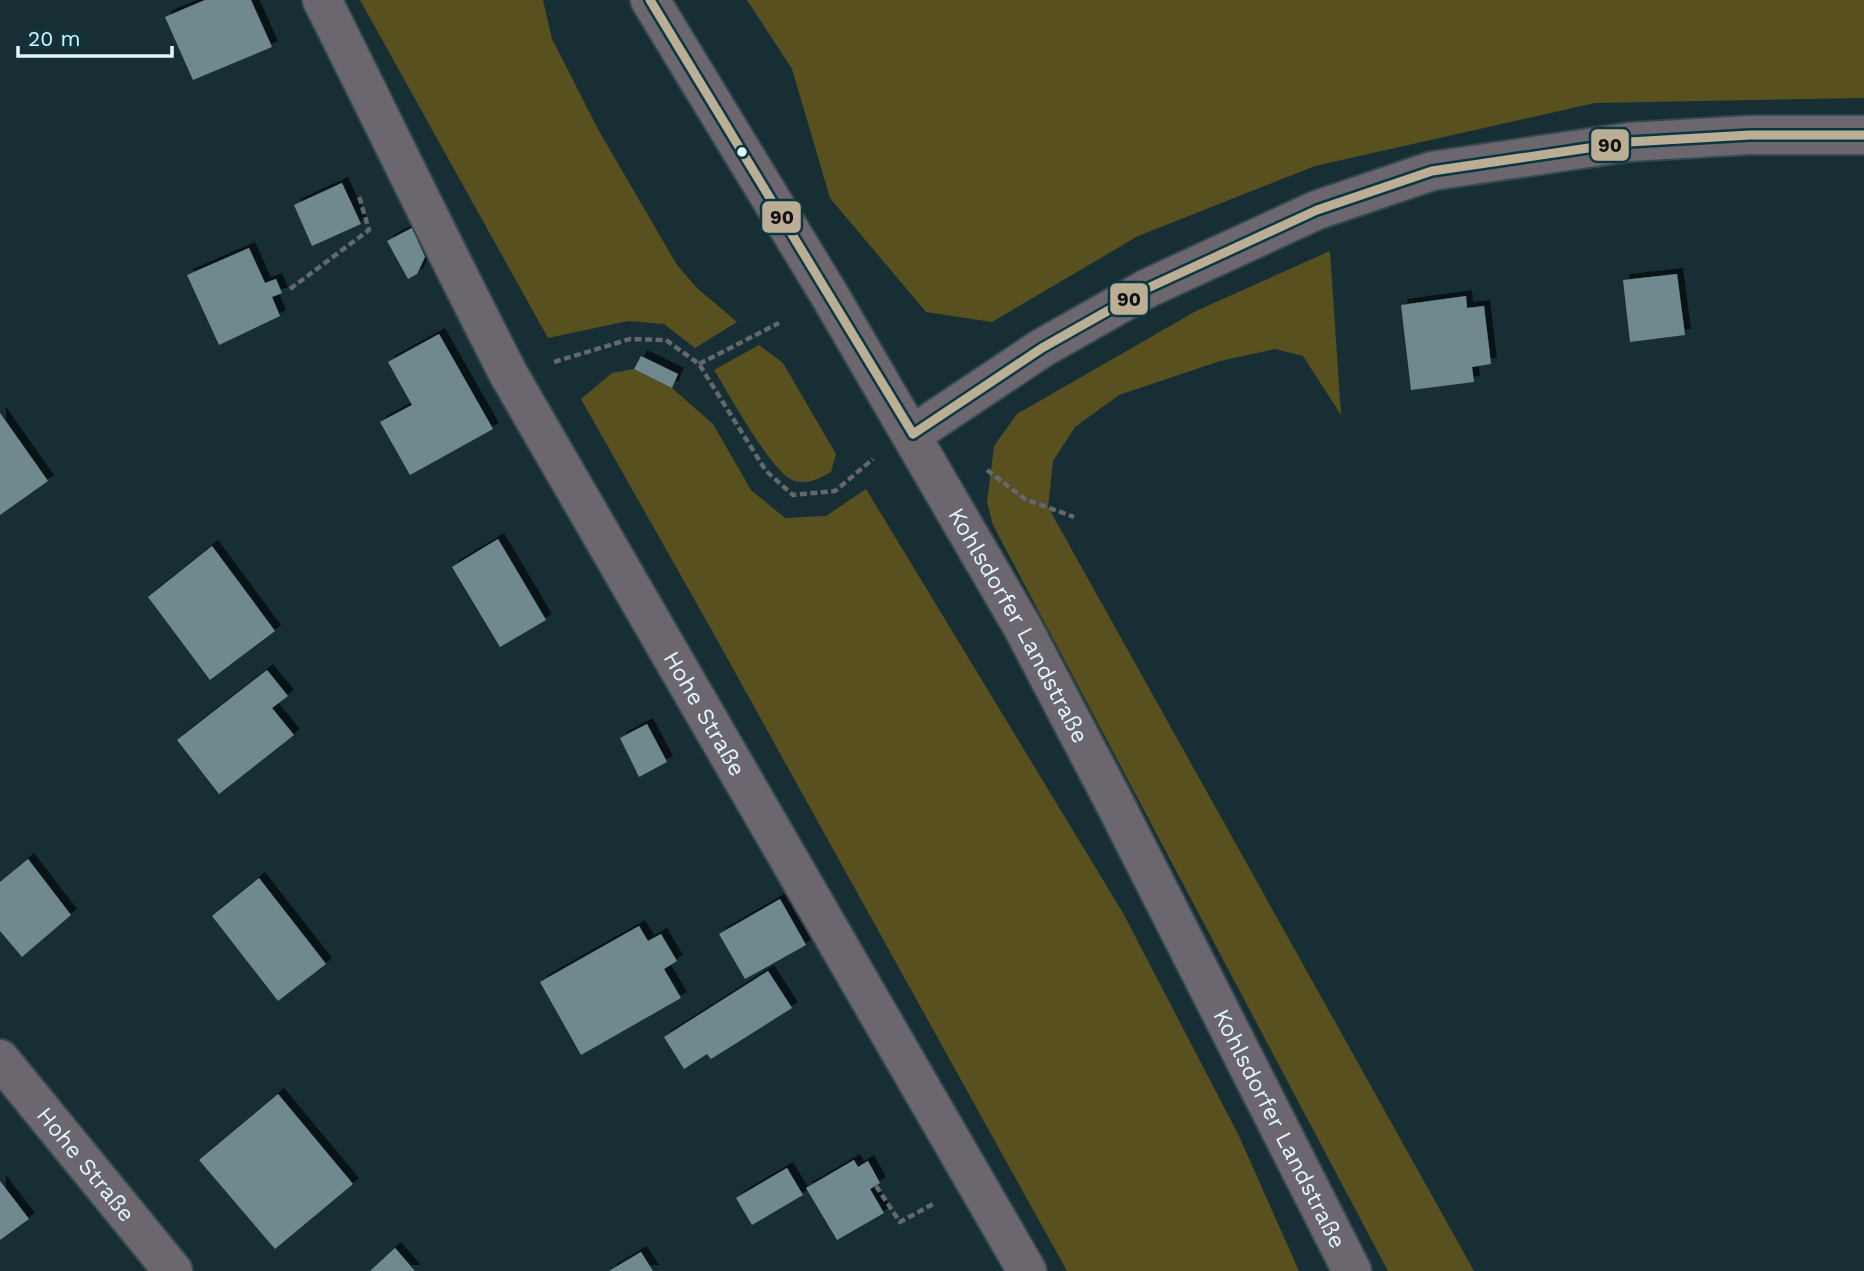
<svg xmlns="http://www.w3.org/2000/svg" width="1864" height="1271" font-family="'Work Sans',sans-serif">
	<style>
		.green { fill: #58501e }
		.building { fill: #6f898f; filter: url(#shadow) }
		.lines { fill: none; stroke-linecap: round; stroke-linejoin: round }
		.minor-casing { stroke: #36494e; stroke-width: 42 }
		.tertiary-casing { stroke: #36494e; stroke-width: 42 }
		.path { stroke: #62686d; stroke-width: 4.5; stroke-dasharray: 7 3.5; stroke-linecap: butt }
		.minor { stroke: #6c666e; stroke-width: 38 }
		.tertiary { stroke: #6c666e; stroke-width: 38 }
		.bus-1-casing { stroke: #0a3741; stroke-width: 14 }
		.bus-1 { stroke: #bcae94; stroke-width: 9 }
		.bus-dot { fill: #e1f7fe; stroke: #0a3741; stroke-width: 2.5 }
		.labels { text-anchor: middle; dominant-baseline: central; stroke-width: 7; stroke-linejoin: round; paint-order: stroke }
		.street-label { font-size: 23px; fill: #e1f7fe; stroke: #0a3741 }
		.line-badge { stroke: #0a3741; stroke-width: 2.5 }
		.pale-badge-label { font-size: 19px; text-anchor: middle; font-weight: bold; fill: #111 }
	</style>
	<defs>
		<filter id="shadow"><feDropShadow dx="6" dy="-6" stdDeviation="0" flood-color="#0009"/></filter>
	</defs>
	<rect width="100%" height="100%" fill="#172f34"/>
	<g class="green">
		<polygon points="360,0 543,0 552,39 599,131 677,265 697,288 737,322 695,348 664,324 628,321 548,338"/>
		<polygon points="747,0 1864,0 1864,98 1595,103 1315,166 1138,236 992,322 926,312 830,198 792,69"/>
		<polygon points="1330,251 1341,415 1303,356 1275,349 1220,361 1119,395 1075,427 1053,461 1048,507 1474,1271 1388,1271 993,525 987,502 994,446 1017,414 1196,311"/>
		<path d="M759,345L783,363L836,454L831,472C818,479 810,484 795,481C773,476 728,392 714,370Z"/>
		<polygon points="634,369 672,388 713,424 751,490 785,518 826,516 866,489 1123,913 1239,1136 1299,1271 1067,1271 706,620 581,399 612,373"/>
	</g>
	<g class="building">
		<polygon points="205,0 251,0 272,47 193,80 165,17"/>
		<polygon points="342,183 361,224 312,246 294,205"/>
		<polygon points="412,228 425,257 417,274 408,279 387,241"/>
		<polygon points="249,248 265,283 276,279 282,293 272,297 280,316 219,345 187,275"/>
		<polygon points="1677,274 1685,335 1630,342 1623,280"/>
		<polygon points="1466,296 1467,308 1484,306 1491,364 1472,367 1474,382 1411,390 1401,305"/>
		<polygon points="439,334 493,429 410,475 380,422 412,405 388,362"/>
		<polygon points="641,356 678,374 672,388 634,369"/>
		<polygon points="0,413 48,481 0,515"/>
		<polygon points="498,539 546,620 500,647 452,567"/>
		<polygon points="212,546 275,631 210,680 148,597"/>
		<polygon points="267,670 288,696 272,708 294,735 219,794 177,740"/>
		<polygon points="647,724 667,762 639,777 620,738"/>
		<polygon points="28,859 71,915 22,957 0,931 0,882"/>
		<polygon points="259,878 326,964 278,1001 212,916"/>
		<polygon points="780,899 806,945 745,979 719,934"/>
		<polygon points="639,926 648,941 661,934 677,961 664,969 681,998 581,1055 540,982"/>
		<polygon points="768,971 792,1008 711,1059 707,1054 684,1069 664,1037"/>
		<polygon points="278,1094 353,1184 275,1249 199,1160"/>
		<polygon points="854,1160 858,1167 868,1161 880,1183 870,1189 884,1213 837,1240 806,1188"/>
		<polygon points="787,1168 803,1195 752,1225 736,1198"/>
		<polygon points="0,1181 29,1219 0,1240"/>
		<polygon points="395,1248 415,1271 370,1271"/>
		<polygon points="641,1252 653,1271 609,1271"/>
	</g>
	<g class="lines">
		<defs>
			<g id="minor">
				<path id="s1" d="M322,0C385,125 445,251 509,375L1027,1271"/>
				<polyline points="913,434 1042,348 1148,288 1317,210 1432,171 1629,142 1750,135 1864,135"/>
				<path id="s2" d="M0,1059L173,1271"/>
			</g>
			<g id="tertiary">
				<path id="s3" d="M650,0L830,296L1023,628L1113,800L1352,1271"/>
			</g>
		</defs>
		<use href="#minor" class="minor-casing"/>
		<use href="#tertiary" class="tertiary-casing"/>
		<g class="path">
			<polyline points="290,289 369,230 359,196"/>
			<polyline points="554,362 630,339 666,340 699,364 766,471 793,495 835,491 873,459"/>
			<polyline points="699,364 779,323"/>
			<polyline points="987,470 1025,499 1074,517"/>
			<polyline points="876,1186 900,1222 935,1203"/>
		</g>
		<use href="#minor" class="minor"/>
		<use href="#tertiary" class="tertiary"/>
		<defs>
			<g id="bus-1">
				<polyline points="650,0 913,434"/>
				<polyline points="913,434 1042,348 1148,288 1317,210 1432,171 1629,142 1750,135 1864,135"/>
			</g>
		</defs>
		<use href="#bus-1" class="bus-1-casing"/>
		<use href="#bus-1" class="bus-1"/>
	</g>
	<circle class="bus-dot" cx="742" cy="152" r="6"/>
	<g class="labels">
		<g class="street-label">
			<text stroke="none"><textPath href="#s3" startOffset="726">Kohlsdorfer Landstraße</textPath></text>
			<text stroke="none"><textPath href="#s1" startOffset="810">Hohe Straße</textPath></text>
			<text stroke="none"><textPath href="#s3" startOffset="1293">Kohlsdorfer Landstraße</textPath></text>
			<text stroke="none"><textPath href="#s2" startOffset="136">Hohe Straße</textPath></text>
		</g>
	</g>
	<g class="line-badge">
		<rect x="1590" y="128" width="40" height="34" rx="7" fill="#bcae94"/>
		<rect x="761" y="200" width="41" height="34" rx="7" fill="#bcae94"/>
		<rect x="1109" y="282" width="40" height="34" rx="7" fill="#bcae94"/>
	</g>
	<g class="pale-badge-label">
		<text x="1610" y="152">90</text>
		<text x="782" y="224">90</text>
		<text x="1129" y="306">90</text>
	</g>
	<path d="M18 46v10h154v-10" fill="none" stroke="#e1f7fe" stroke-width="3.5"/>
	<text x="28" y="46" font-size="21" fill="#e1f7fe" stroke="#0a3741" stroke-width="5" paint-order="stroke">20 m</text>
</svg>
